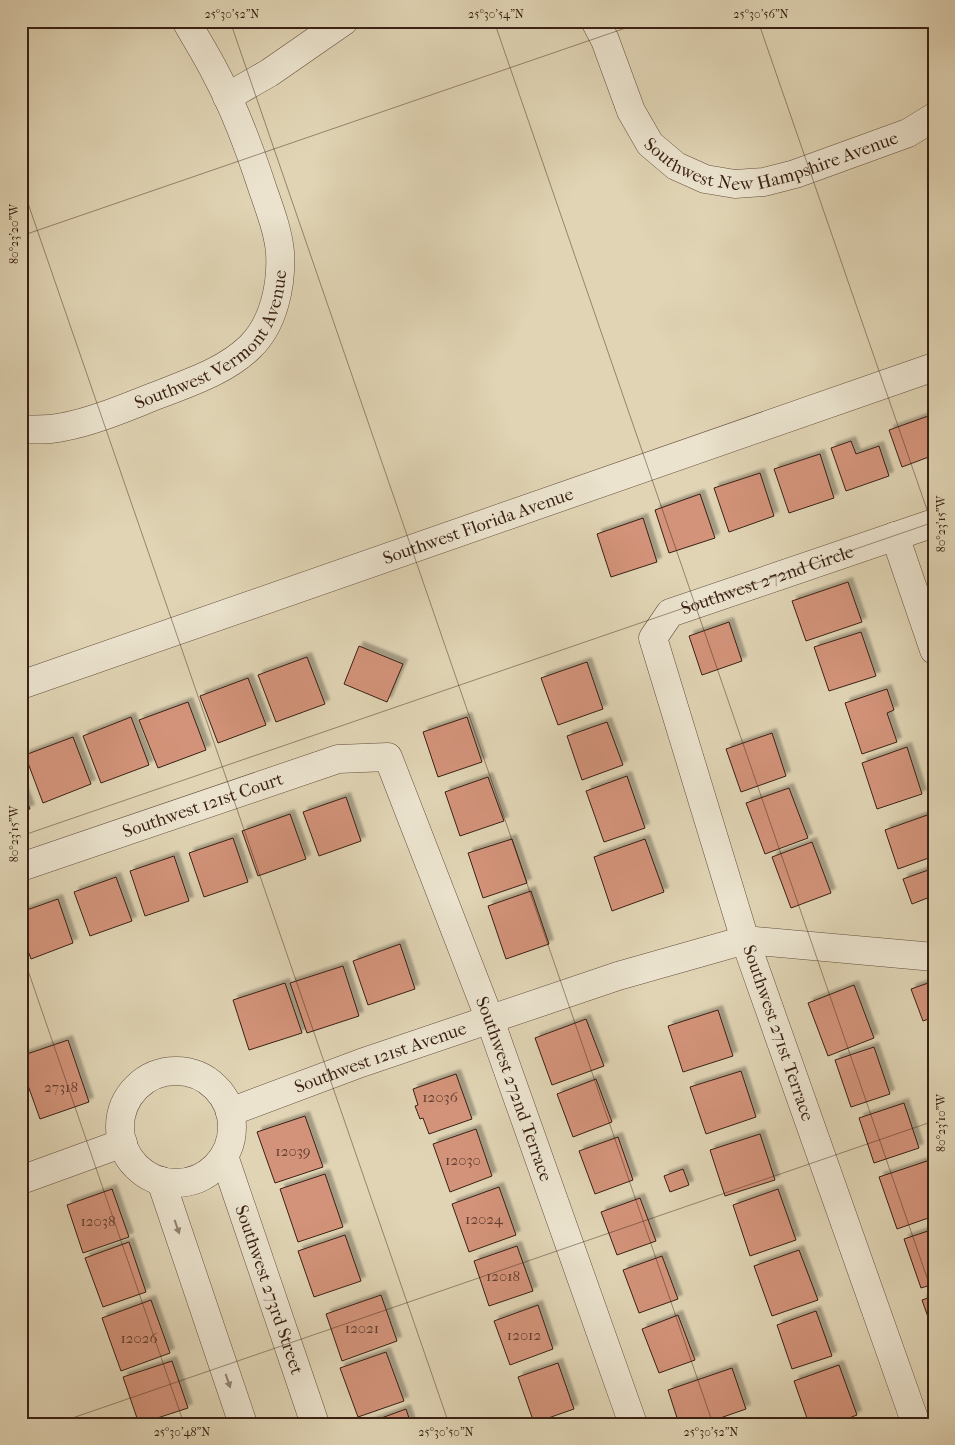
<svg xmlns="http://www.w3.org/2000/svg" width="955" height="1445" font-family="'IM FELL French Canon',serif">
	<style>
		.building { fill: #d3937a; stroke: #3a2014; filter: url(#shadow) }
		.lines { fill: none; stroke-linecap: round; stroke-linejoin: round }
		.minor-casing { stroke: #644d3c; stroke-width: 29 }
		.minor { stroke: #ebe3ce; stroke-width: 28 }
		.oneway { fill: #928271 }
		.ticks { fill: none; stroke: #3a2014; stroke-width: 1; stroke-opacity: 0.45 }
		.labels { text-anchor: middle; dominant-baseline: central; stroke-width: 4; stroke-linejoin: round; paint-order: stroke }
		.number-label { font-size: 15px; fill: #603d2e }
		.street-label { font-size: 18px; fill: #3a2014; stroke: #ebe3ce }
		.neatline { fill: none; stroke: #3a2014; stroke-width: 2 }
		.ticks-label { font-size: 12px; text-anchor: middle; fill: #3a2014 }
	</style>
	<defs>
		<filter id="shadow"><feDropShadow dx="4.5" dy="-4.5" stdDeviation="1" flood-color="#0004"/></filter>
	</defs>
	<rect width="100%" height="100%" fill="#e0d4b4"/>
	<filter id="stains"><feTurbulence type="fractalNoise" baseFrequency=".004" numOctaves="4"/><feColorMatrix values="0 0 0 0 .2 0 0 0 0 .09 0 0 0 0 .02 0 0 0 .5 -.17"/></filter>
	<radialGradient id="worn" r=".72"><stop offset=".6" stop-color="#630" stop-opacity="0"/><stop offset="1" stop-color="#630" stop-opacity=".3"/></radialGradient>
	<g class="building">
		<polygon points="934,414 934,455 902,467 889,430"/>
		<polygon points="851,441 856,454 879,446 889,476 846,491 831,448"/>
		<polygon points="820,454 834,498 789,513 774,469"/>
		<polygon points="760,473 774,516 729,532 714,488"/>
		<polygon points="700,494 715,538 669,553 655,510"/>
		<polygon points="643,518 657,562 611,577 597,534"/>
		<polygon points="848,582 862,622 806,641 792,601"/>
		<polygon points="729,622 742,661 702,675 689,636"/>
		<polygon points="861,632 876,676 829,691 814,647"/>
		<polygon points="359,646 403,664 387,702 344,684"/>
		<polygon points="307,657 325,704 276,722 258,675"/>
		<polygon points="587,662 603,709 558,725 541,678"/>
		<polygon points="248,678 266,725 218,743 200,696"/>
		<polygon points="887,689 894,710 887,713 897,742 862,754 845,703"/>
		<polygon points="188,702 206,750 158,768 139,720"/>
		<polygon points="131,717 149,765 101,783 83,736"/>
		<polygon points="467,717 482,762 438,777 423,732"/>
		<polygon points="607,722 623,765 582,780 567,736"/>
		<polygon points="772,733 786,776 741,792 726,749"/>
		<polygon points="73,737 91,784 43,803 25,755"/>
		<polygon points="907,747 922,794 877,809 862,763"/>
		<polygon points="627,776 645,828 604,842 586,791"/>
		<polygon points="488,777 504,821 460,836 445,792"/>
		<polygon points="21,785 30,809 21,812"/>
		<polygon points="789,788 808,838 765,854 746,803"/>
		<polygon points="346,797 361,841 319,856 303,812"/>
		<polygon points="933,813 934,856 898,869 885,830"/>
		<polygon points="290,814 306,859 258,876 242,831"/>
		<polygon points="233,838 248,882 204,897 189,853"/>
		<polygon points="512,839 527,883 483,898 468,853"/>
		<polygon points="645,839 664,892 612,911 594,857"/>
		<polygon points="812,842 831,893 791,908 772,857"/>
		<polygon points="174,856 189,901 145,916 130,871"/>
		<polygon points="934,868 934,907 930,897 912,904 903,879"/>
		<polygon points="116,877 132,921 90,936 74,892"/>
		<polygon points="531,891 549,944 506,959 488,906"/>
		<polygon points="58,899 73,943 31,959 21,932 21,912"/>
		<polygon points="400,944 415,989 368,1005 353,961"/>
		<polygon points="343,966 359,1016 307,1033 290,983"/>
		<polygon points="934,981 934,1017 923,1021 911,989"/>
		<polygon points="285,983 302,1033 249,1050 233,1000"/>
		<polygon points="854,985 874,1038 828,1056 808,1003"/>
		<polygon points="718,1010 733,1056 683,1072 668,1026"/>
		<polygon points="586,1019 604,1066 552,1085 535,1038"/>
		<polygon points="68,1040 89,1102 40,1119 21,1066 21,1056"/>
		<polygon points="874,1047 890,1094 851,1107 835,1060"/>
		<polygon points="741,1071 756,1117 706,1134 690,1087"/>
		<polygon points="456,1074 472,1119 429,1134 423,1118 420,1119 415,1106 418,1105 413,1089"/>
		<polygon points="596,1079 612,1122 573,1137 557,1094"/>
		<polygon points="904,1103 919,1148 874,1163 859,1118"/>
		<polygon points="305,1116 323,1167 275,1183 257,1132"/>
		<polygon points="476,1129 492,1176 450,1192 433,1144"/>
		<polygon points="760,1134 775,1180 725,1196 710,1150"/>
		<polygon points="618,1137 633,1180 595,1194 579,1151"/>
		<polygon points="927,1161 934,1180 934,1216 897,1229 879,1177"/>
		<polygon points="683,1169 689,1185 670,1192 664,1176"/>
		<polygon points="325,1174 343,1227 298,1242 280,1189"/>
		<polygon points="499,1187 516,1235 469,1252 452,1204"/>
		<polygon points="112,1189 129,1237 83,1253 67,1205"/>
		<polygon points="778,1189 796,1240 750,1256 733,1205"/>
		<polygon points="640,1198 656,1241 617,1255 601,1212"/>
		<polygon points="934,1229 934,1284 921,1288 904,1239"/>
		<polygon points="345,1235 361,1281 314,1297 298,1251"/>
		<polygon points="129,1242 146,1292 103,1307 85,1258"/>
		<polygon points="517,1246 533,1291 489,1306 474,1261"/>
		<polygon points="799,1250 818,1300 772,1316 754,1266"/>
		<polygon points="662,1256 678,1299 639,1313 623,1270"/>
		<polygon points="381,1295 397,1341 342,1361 326,1314"/>
		<polygon points="934,1296 934,1334 922,1300"/>
		<polygon points="151,1300 170,1353 121,1371 102,1318"/>
		<polygon points="538,1305 553,1349 510,1365 494,1321"/>
		<polygon points="816,1311 832,1356 792,1369 777,1325"/>
		<polygon points="678,1315 695,1360 659,1373 642,1329"/>
		<polygon points="386,1352 404,1401 358,1417 340,1368"/>
		<polygon points="172,1361 188,1408 139,1424 123,1377"/>
		<polygon points="558,1363 574,1409 534,1423 518,1377"/>
		<polygon points="839,1365 857,1415 833,1424 809,1424 794,1381"/>
		<polygon points="732,1368 746,1409 703,1424 679,1424 668,1390"/>
		<polygon points="406,1409 411,1424 365,1424"/>
	</g>
	<g class="lines">
		<defs>
			<g id="minor">
				<path id="s1" d="M595,21L605,40L631,111L650,144L676,166L705,179L735,184L764,182L795,174L908,133L934,117"/>
				<polyline points="227,97 269,73 344,21"/>
				<path id="s2" d="M21,429C35,430 49,430 63,427C96,421 131,405 163,393C194,381 226,370 250,347C274,324 282,284 280,252C278,231 270,210 263,190C250,150 236,111 216,74C207,56 196,39 186,21"/>
				<polyline points="895,536 934,650"/>
				<path id="s3" d="M21,685L934,367"/>
				<path id="s4" d="M21,867L338,759L388,757L490,1020L633,1424"/>
				<circle cx="176" cy="1127" r="56"/>
				<path id="s5" d="M230,1112L361,1063L618,976L745,940L934,957"/>
				<path id="s6" d="M224,1156L315,1424"/>
				<polyline points="21,1180 123,1143"/>
				<polyline points="161,1181 243,1424"/>
				<path id="s7" d="M916,1424L745,940L653,638L670,613L934,523"/>
			</g>
		</defs>
		<use href="#minor" class="minor-casing"/>
		<use href="#minor" class="minor"/>
	</g>
	<defs><path id="oneway-solid" d="M-6-.8H1V-3.2L6.5 0L1 3.2V.8H-6Z" transform="scale(1.25)"/></defs>
	<g class="oneway">
		<use href="#oneway-solid" transform="translate(177 1227) rotate(71)"/>
		<use href="#oneway-solid" transform="translate(228 1381) rotate(71)"/>
	</g>
	<path class="ticks" d="M230,21L713,1424M494,21L934,1298M758,21L934,530M21,183L449,1424M21,236L646,21M21,836L934,522M21,950L184,1424M55,1424L934,1121"/>
	<g class="labels">
		<g class="number-label">
			<text x="61" y="1087">27318</text>
			<text x="440" y="1097">12036</text>
			<text x="293" y="1151">12039</text>
			<text x="463" y="1160">12030</text>
			<text x="484" y="1219">12024</text>
			<text x="98" y="1221">12038</text>
			<text x="503" y="1276">12018</text>
			<text x="362" y="1328">12021</text>
			<text x="524" y="1335">12012</text>
			<text x="139" y="1338">12026</text>
		</g>
		<g class="street-label">
			<text stroke="none"><textPath href="#s1" startOffset="266">Southwest New Hampshire Avenue</textPath></text>
			<text stroke="none"><textPath href="#s2" startOffset="225">Southwest Vermont Avenue</textPath></text>
			<text stroke="none"><textPath href="#s3" startOffset="484">Southwest Florida Avenue</textPath></text>
			<text stroke="none"><textPath href="#s7" startOffset="962">Southwest 272nd Circle</textPath></text>
			<text stroke="none"><textPath href="#s4" startOffset="192">Southwest 121st Court</textPath></text>
			<text transform="translate(778 1033) rotate(71)">Southwest 271st Terrace</text>
			<text stroke="none"><textPath href="#s5" startOffset="160">Southwest 121st Avenue</textPath></text>
			<text stroke="none"><textPath href="#s4" startOffset="740">Southwest 272nd Terrace</textPath></text>
			<text stroke="none"><textPath href="#s6" startOffset="141">Southwest 273rd Street</textPath></text>
		</g>
	</g>
	<rect width="955" height="1445" fill="none" stroke="#e0d4b4" stroke-width="55"/>
	<rect x="28" y="28" width="900" height="1390" class="neatline"/>
	<g class="ticks-label">
		<text x="232" y="18">25°30'52"N</text>
		<text x="496" y="18">25°30'54"N</text>
		<text x="761" y="18">25°30'56"N</text>
		<text transform="translate(14 234) rotate(-90)" y="4">80°23'20"W</text>
		<text transform="translate(941 524) rotate(-90)" y="4">80°23'15"W</text>
		<text transform="translate(14 834) rotate(-90)" y="4">80°23'15"W</text>
		<text transform="translate(941 1123) rotate(-90)" y="4">80°23'10"W</text>
		<text x="182" y="1436">25°30'48"N</text>
		<text x="446" y="1436">25°30'50"N</text>
		<text x="711" y="1436">25°30'52"N</text>
	</g>
	<rect width="100%" height="100%" filter="url(#stains)"/>
	<rect width="100%" height="100%" fill="url(#worn)"/>
</svg>
